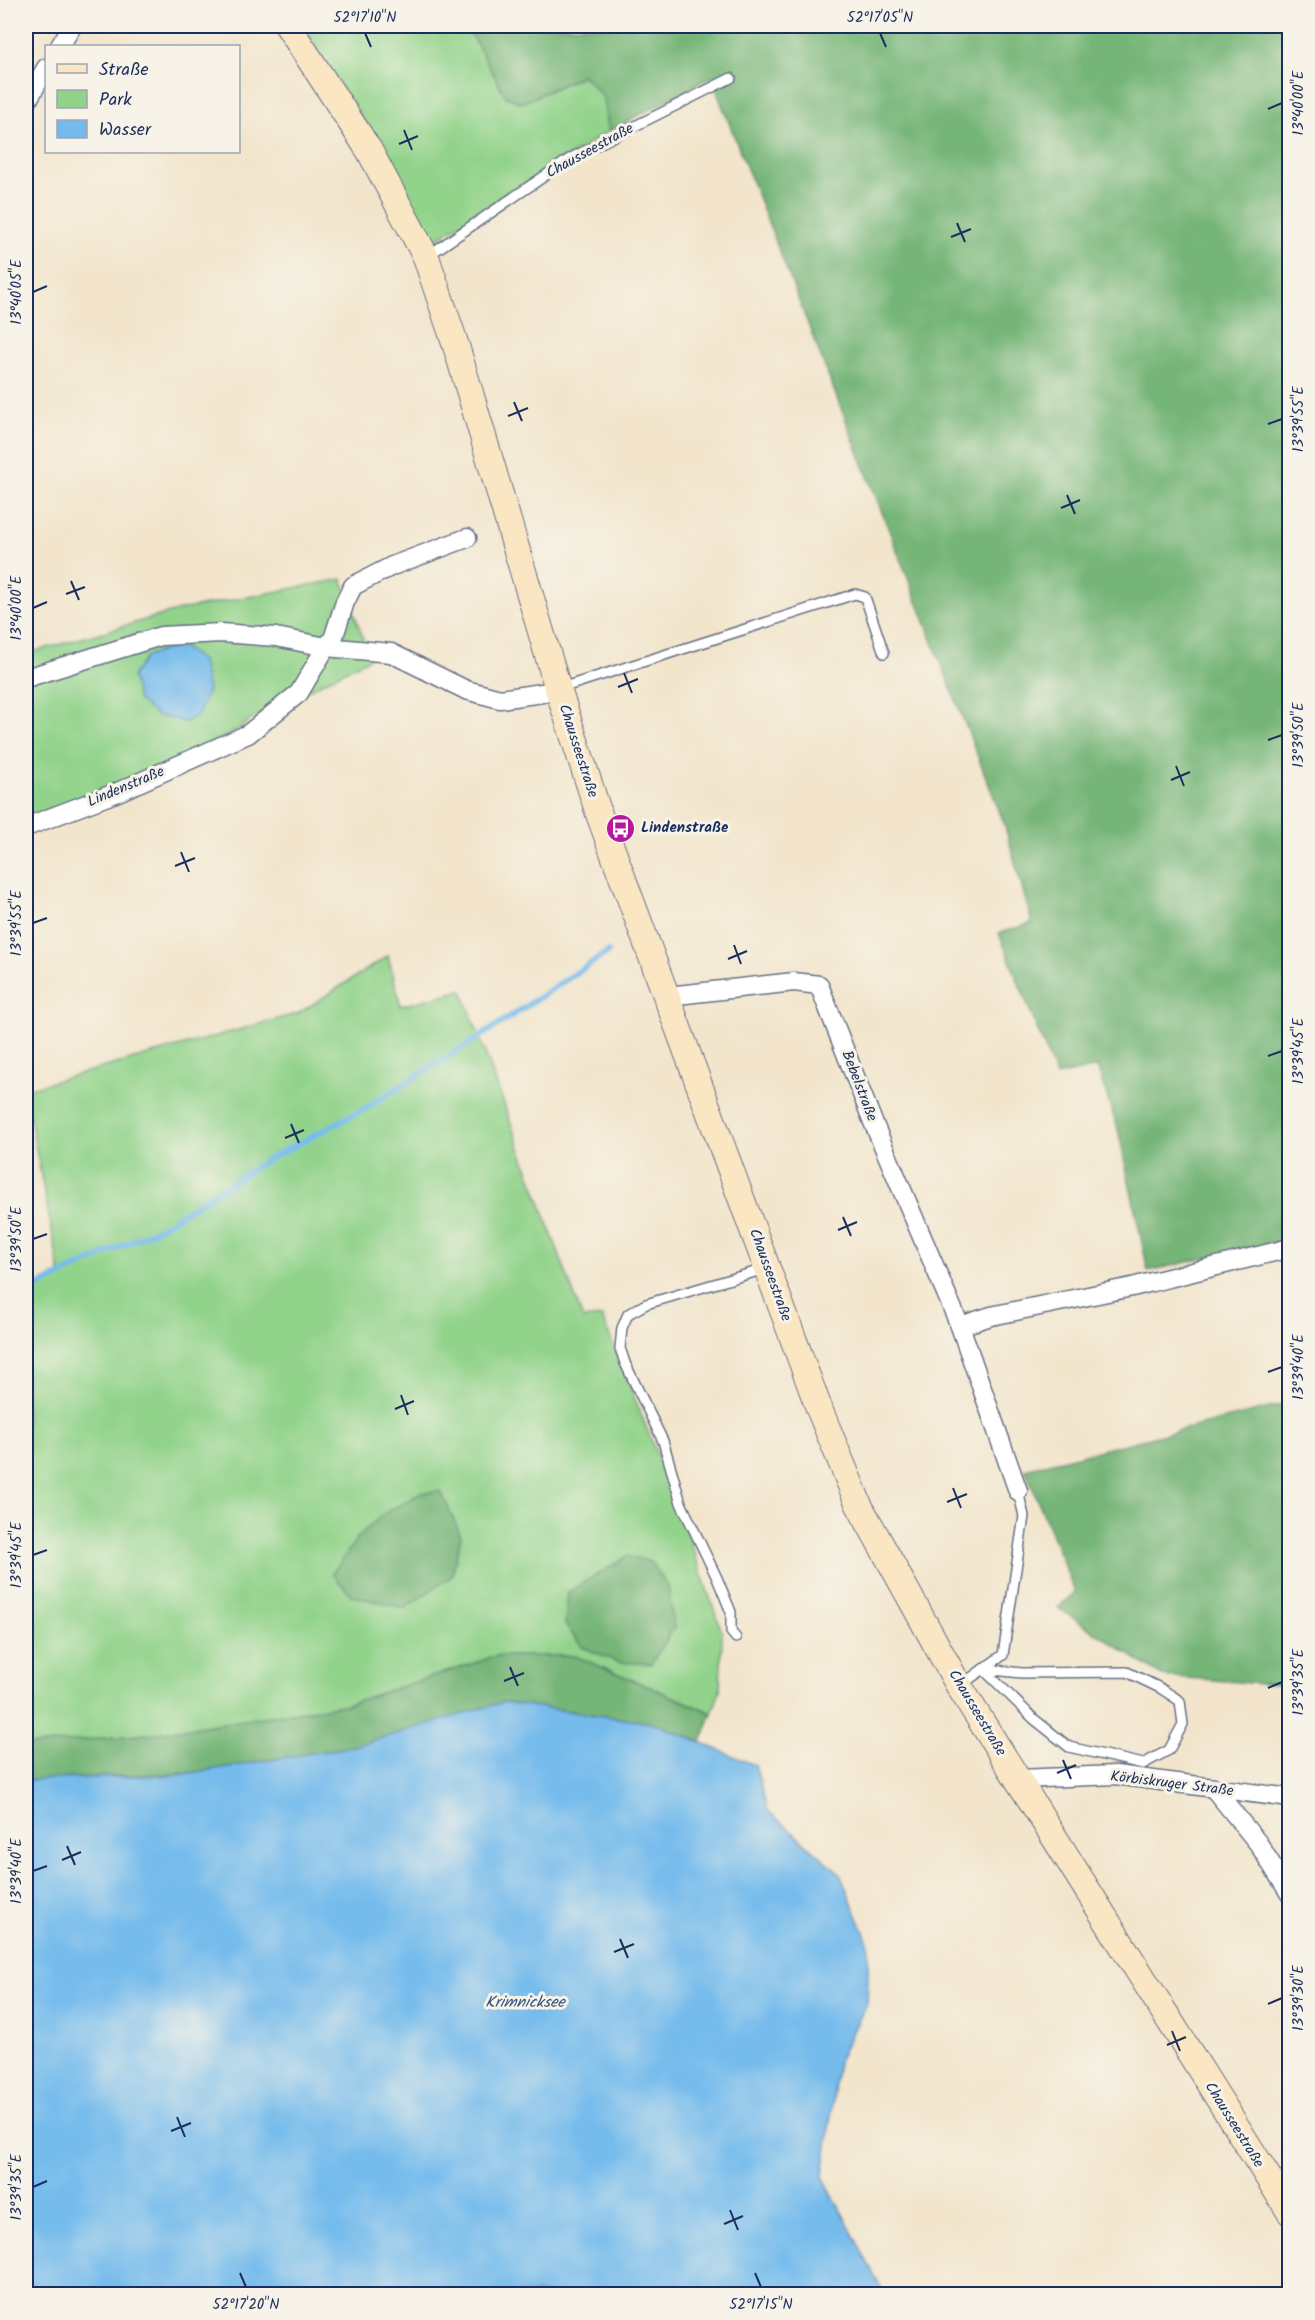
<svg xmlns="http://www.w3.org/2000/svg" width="1315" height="2320" font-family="Kalam,sans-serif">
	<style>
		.green { fill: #92d38b; stroke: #568174; stroke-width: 1.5 }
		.forest { fill: #75b577; stroke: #48726a; stroke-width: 1.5 }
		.water { fill: #74bbec; stroke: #4875a5; stroke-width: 1.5 }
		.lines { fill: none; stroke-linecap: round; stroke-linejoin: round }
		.stream { stroke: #74bbec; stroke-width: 6 }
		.lane-casing { stroke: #666f84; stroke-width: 12 }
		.street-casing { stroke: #666f84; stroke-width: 21 }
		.secondary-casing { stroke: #666f84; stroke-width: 28 }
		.lane { stroke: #fff; stroke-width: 9 }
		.street { stroke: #fff; stroke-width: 18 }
		.secondary { stroke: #fbe6c4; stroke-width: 26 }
		.ticks { fill: none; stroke: #1b2f5e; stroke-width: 2 }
		.labels { text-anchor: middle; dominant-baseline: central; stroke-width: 6; stroke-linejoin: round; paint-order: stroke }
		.street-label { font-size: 15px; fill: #1b2f5e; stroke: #f7f3e8 }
		.poi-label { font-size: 15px; font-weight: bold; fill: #1b2f5e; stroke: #f7f3e8; text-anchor: start }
		.water-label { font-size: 16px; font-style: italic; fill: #315282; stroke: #f7f3e8 }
		.neatline { fill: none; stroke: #1b2f5e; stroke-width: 2 }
		.ticks-label { font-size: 15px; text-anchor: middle; fill: #1b2f5e }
	</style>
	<rect width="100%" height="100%" fill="#f7f3e8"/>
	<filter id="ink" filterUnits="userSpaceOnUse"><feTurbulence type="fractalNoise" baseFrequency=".0167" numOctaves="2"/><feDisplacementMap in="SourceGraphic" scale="12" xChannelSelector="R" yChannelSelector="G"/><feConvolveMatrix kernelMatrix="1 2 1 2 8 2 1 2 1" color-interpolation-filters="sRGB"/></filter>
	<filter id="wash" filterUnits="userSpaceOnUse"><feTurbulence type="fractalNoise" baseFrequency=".008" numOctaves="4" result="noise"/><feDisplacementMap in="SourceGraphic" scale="24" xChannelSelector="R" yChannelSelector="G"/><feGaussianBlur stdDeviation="1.35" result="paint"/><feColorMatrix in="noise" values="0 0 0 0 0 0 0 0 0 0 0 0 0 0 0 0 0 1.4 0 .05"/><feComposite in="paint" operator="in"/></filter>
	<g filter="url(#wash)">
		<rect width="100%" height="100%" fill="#f2e5cc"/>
		<g class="green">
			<polygon points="301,26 467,26 506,97 522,103 583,75 603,97 609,131 432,242 390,162"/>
			<polygon points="342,579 370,658 252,719 236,731 163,766 26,821 26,654 180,610"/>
			<polygon points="388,956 401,1006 462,990 583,1319 602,1317 677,1504 722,1632 720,1691 712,1713 575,1656 497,1656 344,1705 158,1733 26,1746 26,1291 60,1273 26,1098 26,1089 299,1013"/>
		</g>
		<g class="forest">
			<polygon points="467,26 1289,26 1289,1239 1148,1271 1118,1129 1097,1067 1056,1076 999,933 1032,923 1004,823 711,77 609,131 603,97 583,75 522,103 506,97"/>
			<polygon points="1289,1403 1289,1686 1162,1676 1058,1608 1075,1592 1025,1469"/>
			<polygon points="441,1491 461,1536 452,1576 405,1608 352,1596 332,1574 358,1537 383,1514 421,1493"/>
			<polygon points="628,1556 651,1562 668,1587 674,1628 651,1664 617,1662 582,1647 565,1624 568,1592"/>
			<polygon points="497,1656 575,1656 712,1713 701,1742 653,1723 503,1702 355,1746 191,1773 26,1780 26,1746 158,1733 344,1705"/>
		</g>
		<g class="water">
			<polygon points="180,645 202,661 208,690 198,715 186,722 156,715 138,700 132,676 147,656"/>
			<polygon points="503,1702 653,1723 755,1765 768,1811 840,1873 869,1945 867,2003 838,2061 823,2176 884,2294 26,2294 26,1780 176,1775 191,1773 355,1746"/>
		</g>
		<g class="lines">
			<polyline class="stream" points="26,1292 161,1227 267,1160 366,1108 490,1030 608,952"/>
		</g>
	</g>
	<g filter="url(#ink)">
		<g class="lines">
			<defs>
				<g id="lane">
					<polyline points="426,257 571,158 731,78"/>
					<polyline points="558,689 855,594 865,597 884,653"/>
					<polyline points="736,1638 731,1632 731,1612 717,1578 681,1503 663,1441 625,1363 620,1348 622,1328 628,1314 646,1304 765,1269"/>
					<polygon points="983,1669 1022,1673 1127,1672 1160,1688 1180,1701 1183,1724 1169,1750 1143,1764 1069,1747 1034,1719"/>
					<polyline points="961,1685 1003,1655 1024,1516 1018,1491"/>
				</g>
				<g id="street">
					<polyline points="60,46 72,26"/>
					<polyline points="26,103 46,68"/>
					<polyline points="26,678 161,636 221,633 276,637 326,647 391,653 466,690 500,699 542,693 558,689"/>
					<polyline points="26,827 118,792 248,734 299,693 326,647 333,639 345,602 353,586 392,566 467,538"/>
					<polyline points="668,996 794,982 819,985 873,1122 960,1326 1018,1491"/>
					<polyline points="960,1326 991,1316 1132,1287 1290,1248"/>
					<polyline points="1018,1779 1116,1775 1290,1798"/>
					<polyline points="1215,1790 1258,1843 1290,1894"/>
				</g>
				<polyline id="secondary" points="288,26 369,150 426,257 457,349 558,689 600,817 820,1411 859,1505 959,1686 1290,2212"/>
			</defs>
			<use href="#lane" class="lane-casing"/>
			<use href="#street" class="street-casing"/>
			<use href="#secondary" class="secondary-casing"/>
			<use href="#lane" class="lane"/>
			<use href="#street" class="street"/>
			<use href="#secondary" class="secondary"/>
		</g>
	</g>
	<path class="ticks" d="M365,33L371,47M880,33L886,47M1268,109L1282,103M404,130L412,150M399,144L418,136M957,223L965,242M951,237L971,229M33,292L47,286M514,402L522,421M508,416L528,408M1268,424L1282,419M1067,495L1075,514M1061,508L1080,500M71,581L79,600M66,594L85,587M33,608L47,602M624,673L632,693M618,687L638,679M1268,740L1282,735M1176,766L1184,786M1171,780L1190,772M181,852L189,872M175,866L195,858M33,923L47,918M734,945L741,964M728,959L747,951M1268,1056L1282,1051M291,1124L299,1143M285,1138L304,1130M843,1217L851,1236M838,1230L857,1222M33,1239L47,1234M1268,1372L1282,1367M401,1395L408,1415M395,1409L414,1401M953,1488L961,1508M947,1502L967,1494M33,1555L47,1550M510,1667L518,1686M504,1681L524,1673M1268,1688L1282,1682M1063,1760L1071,1779M1057,1773L1076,1765M67,1846L75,1865M62,1860L81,1852M33,1871L47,1866M620,1939L628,1958M614,1952L634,1944M1268,2004L1282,1998M1172,2031L1180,2051M1167,2045L1186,2037M177,2117L185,2137M171,2131L191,2123M33,2187L47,2181M730,2210L738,2230M724,2224L743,2216M240,2273L246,2287M755,2273L761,2287"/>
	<defs>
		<symbol id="bus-disc" viewBox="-11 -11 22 22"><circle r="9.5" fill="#b5179e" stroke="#f7f3e8"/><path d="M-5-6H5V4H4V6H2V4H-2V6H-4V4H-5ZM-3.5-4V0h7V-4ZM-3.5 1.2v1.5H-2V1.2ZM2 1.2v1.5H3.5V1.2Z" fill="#fff"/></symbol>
	</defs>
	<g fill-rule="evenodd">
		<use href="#bus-disc" x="604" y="812" width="33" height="33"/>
	</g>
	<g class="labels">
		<g class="street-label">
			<text transform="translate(590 151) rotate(-29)">Chausseestraße</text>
			<text transform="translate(578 751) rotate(72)">Chausseestraße</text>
			<text transform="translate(126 787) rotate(-23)">Lindenstraße</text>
			<text transform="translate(859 1086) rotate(69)">Bebelstraße</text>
			<text transform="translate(770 1275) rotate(70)">Chausseestraße</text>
			<text transform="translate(977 1713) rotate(59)">Chausseestraße</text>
			<text transform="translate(1172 1784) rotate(7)">Körbiskruger Straße</text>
			<text transform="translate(1234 2125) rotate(58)">Chausseestraße</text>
		</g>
		<g class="poi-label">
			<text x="641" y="828">Lindenstraße</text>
		</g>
		<g class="water-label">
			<text x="525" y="2002">Krimnicksee</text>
		</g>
	</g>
	<rect width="1315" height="2320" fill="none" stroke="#f7f3e8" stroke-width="66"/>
	<rect x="45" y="45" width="195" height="108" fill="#f7f3e8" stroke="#9fa5b1" stroke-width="1.5"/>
	<rect x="57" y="64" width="30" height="9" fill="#fbe6c4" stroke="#9fa5b1" stroke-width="1.5"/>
	<text x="99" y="75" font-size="18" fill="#1b2f5e">Straße</text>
	<rect x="57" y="90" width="30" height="18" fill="#92d38b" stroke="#9fa5b1" stroke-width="1.5"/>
	<text x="99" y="105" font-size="18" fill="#1b2f5e">Park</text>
	<rect x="57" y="120" width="30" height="18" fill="#74bbec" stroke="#9fa5b1" stroke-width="1.5"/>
	<text x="99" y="135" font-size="18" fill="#1b2f5e">Wasser</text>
	<rect x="33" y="33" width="1249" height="2254" class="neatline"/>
	<g class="ticks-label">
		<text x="365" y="22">52°17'10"N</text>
		<text x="880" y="22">52°17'05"N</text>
		<text transform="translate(1298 103) rotate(-90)" y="5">13°40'00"E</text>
		<text transform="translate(16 292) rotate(-90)" y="5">13°40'05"E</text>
		<text transform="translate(1298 419) rotate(-90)" y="5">13°39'55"E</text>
		<text transform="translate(16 608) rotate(-90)" y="5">13°40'00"E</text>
		<text transform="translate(1298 735) rotate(-90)" y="5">13°39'50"E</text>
		<text transform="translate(16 923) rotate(-90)" y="5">13°39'55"E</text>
		<text transform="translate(1298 1051) rotate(-90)" y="5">13°39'45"E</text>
		<text transform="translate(16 1239) rotate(-90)" y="5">13°39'50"E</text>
		<text transform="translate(1298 1367) rotate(-90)" y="5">13°39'40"E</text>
		<text transform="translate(16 1555) rotate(-90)" y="5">13°39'45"E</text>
		<text transform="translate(1298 1682) rotate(-90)" y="5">13°39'35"E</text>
		<text transform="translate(16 1871) rotate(-90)" y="5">13°39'40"E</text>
		<text transform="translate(1298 1998) rotate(-90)" y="5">13°39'30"E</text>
		<text transform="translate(16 2187) rotate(-90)" y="5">13°39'35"E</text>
		<text x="246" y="2309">52°17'20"N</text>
		<text x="761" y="2309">52°17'15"N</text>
	</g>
</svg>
